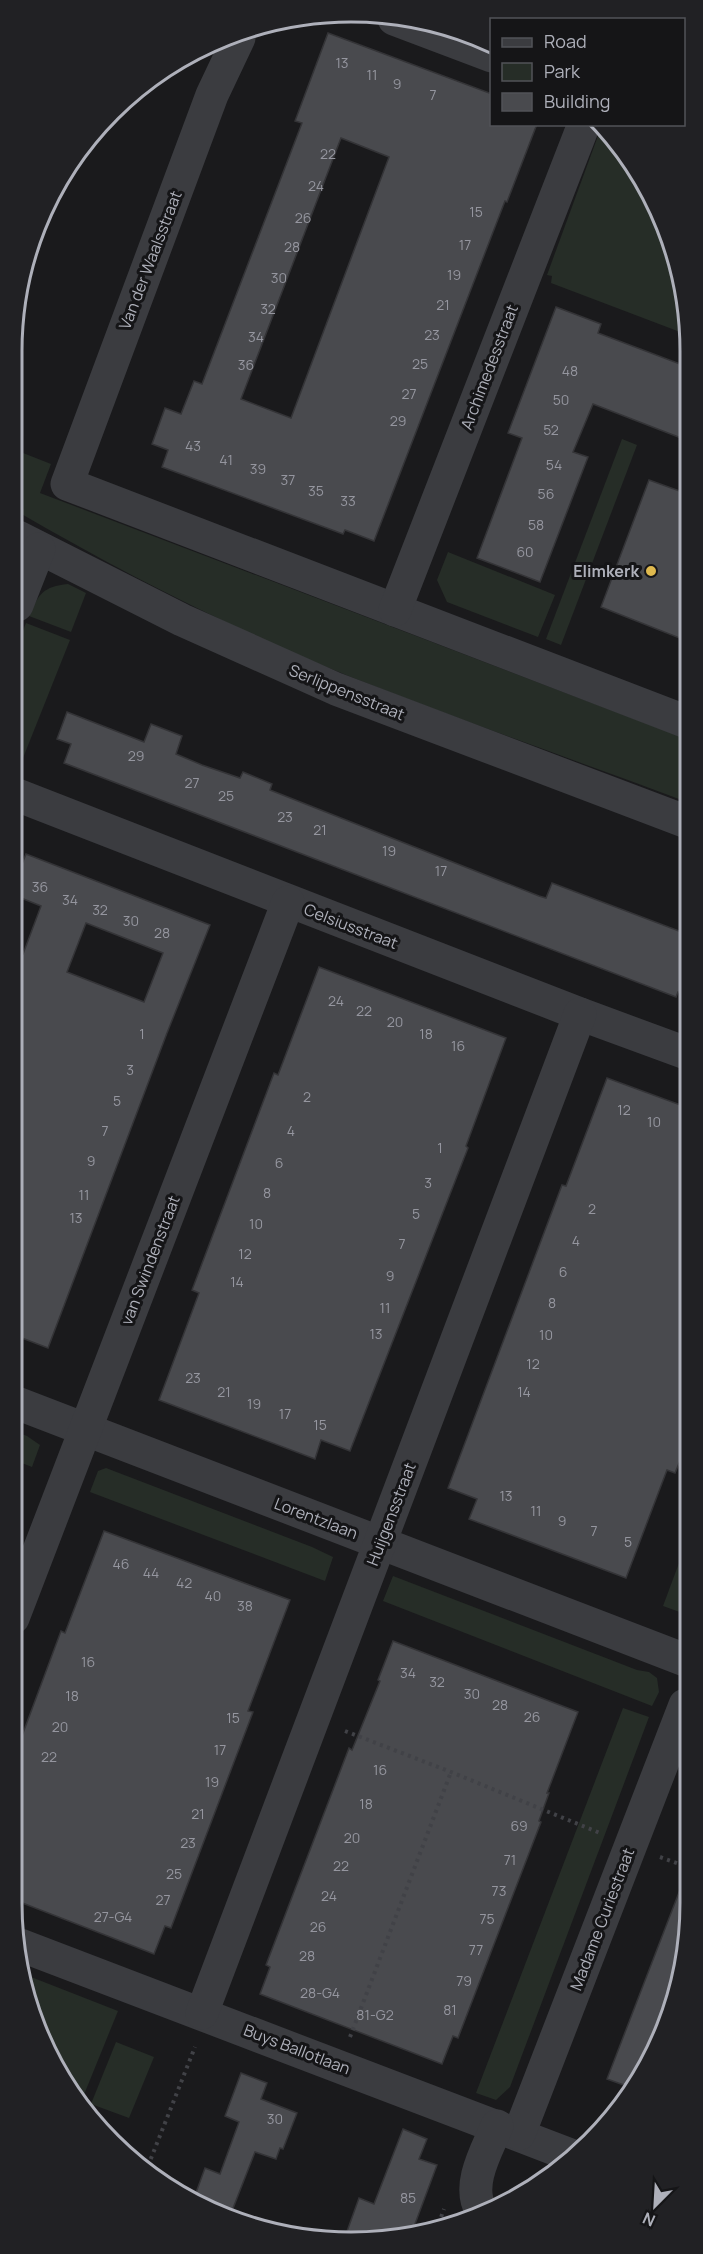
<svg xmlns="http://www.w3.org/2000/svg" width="703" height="2254" font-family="Manrope,sans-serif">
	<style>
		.green { fill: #262d27 }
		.building { fill: #494a4e; stroke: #343437; stroke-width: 1.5; fill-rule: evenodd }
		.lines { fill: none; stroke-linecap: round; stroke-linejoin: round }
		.path { stroke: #414247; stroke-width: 4; stroke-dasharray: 3 4.5; stroke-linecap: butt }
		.minor { stroke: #3b3c40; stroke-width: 33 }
		.poi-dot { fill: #dfb94e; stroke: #151517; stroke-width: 2 }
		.labels { text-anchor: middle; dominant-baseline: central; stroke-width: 6; stroke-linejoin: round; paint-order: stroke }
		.number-label { font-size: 14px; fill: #95969f }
		.street-label { font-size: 16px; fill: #aeb0ba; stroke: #151517 }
		.poi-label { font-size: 16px; font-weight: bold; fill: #aeb0ba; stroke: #151517; text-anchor: end }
		.rim { fill: none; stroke: #aeb0ba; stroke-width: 3 }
	</style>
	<rect width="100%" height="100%" fill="#1a1a1c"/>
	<g class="green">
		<polygon points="602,125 607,127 656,202 688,307 688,335 551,283 552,276 547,275"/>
		<polygon points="622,439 637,445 561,645 546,639"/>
		<path d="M18,451L51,464L40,493L687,739V802C575,760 462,721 351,677C236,631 125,574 18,512Z"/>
		<polygon points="448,552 555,595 538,637 447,602 437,580"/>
		<path d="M68,584L86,593L71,632L29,616C39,593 43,587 68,584Z"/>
		<polygon points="26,623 70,640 17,773 17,646"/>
		<polygon points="14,1431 27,1436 40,1445 32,1467 14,1460"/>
		<polygon points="106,1468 312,1547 333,1557 325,1581 90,1492 98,1471"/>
		<polygon points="685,1547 685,1614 663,1606"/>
		<polygon points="393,1576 637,1670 649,1672 657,1678 659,1692 652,1706 383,1601"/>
		<polygon points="623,1708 649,1717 510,2087 496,2100 476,2093"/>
		<polygon points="26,1975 118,2011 81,2102 38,2032"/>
		<polygon points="116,2042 154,2057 129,2118 91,2104"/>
	</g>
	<g class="building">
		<path d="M328,33L492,94V124H537L507,202L505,201L374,541L345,530L343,534L162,467L168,450L152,444L165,408L181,414L194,381L202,384L302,123L295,121ZM341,138L389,157L291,418L241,399Z"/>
		<polygon points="556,307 601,324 598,333 688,367 688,420 681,438 593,404 573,452 588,457 540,582 477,558 522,438 508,433"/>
		<polygon points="649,480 688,494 687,641 601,607"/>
		<polygon points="67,712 144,742 151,724 182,736 176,754 202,765 240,778 243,772 272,784 270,790 539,896 546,898 552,883 687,934 687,996 678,992 676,997 64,763 71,744 57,739"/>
		<path d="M26,854L210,925L167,1033L48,1348L14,1335L16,951L23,954L41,906L16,896V879ZM86,923L163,953L144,1002L67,972Z"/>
		<polygon points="319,967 506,1038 466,1146 468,1148 350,1451 321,1440 315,1459 159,1400 199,1293 192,1290 274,1073 278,1075"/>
		<polygon points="607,1078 686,1107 686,1446 675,1473 667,1470 626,1578 469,1519 477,1499 448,1488 562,1185 566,1186"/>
		<polygon points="104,1531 290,1600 248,1711 253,1712 171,1928 165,1926 154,1954 12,1899 13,1760 61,1631 65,1633"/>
		<polygon points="393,1641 578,1712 547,1793 549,1793 539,1821 541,1822 458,2038 453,2036 442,2064 260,1994 270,1967 266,1965 349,1748 352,1750 380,1681 378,1680"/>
		<polygon points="683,1882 685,1883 684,1969 635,2089 607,2079"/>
		<polygon points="241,2073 267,2083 261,2099 297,2113 283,2149 280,2148 276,2159 255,2152 230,2216 201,2207 193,2201 205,2168 220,2174 239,2122 225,2116"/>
		<polygon points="403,2129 427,2139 419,2159 437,2165 412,2232 345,2237 359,2198 374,2204"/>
	</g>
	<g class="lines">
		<g class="path">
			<polyline points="345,1731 451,1772 600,1833"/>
			<polyline points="660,1857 685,1866"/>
			<polyline points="350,2037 451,1772"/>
			<polyline points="148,2166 195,2047"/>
			<polyline points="436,2231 444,2209"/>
		</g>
		<g class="minor">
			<polyline points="394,19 492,56"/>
			<polyline points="239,38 212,95 67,484 687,722"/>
			<polyline points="18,537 182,620 336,689 687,822"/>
			<polyline points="17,605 39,549"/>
			<polyline points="395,610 584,124"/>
			<polyline points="17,795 580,1014 686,1053"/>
			<polyline points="14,1402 685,1660"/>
			<polyline points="13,1618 288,902"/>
			<polyline points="20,1945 573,2156"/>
			<polyline points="202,2013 580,1014"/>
			<polyline points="519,2134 685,1705"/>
			<path d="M481,2210C466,2185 487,2150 497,2126"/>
		</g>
	</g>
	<circle class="poi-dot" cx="651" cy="571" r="6"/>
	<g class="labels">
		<g class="number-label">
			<text x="342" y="62">13</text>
			<text x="372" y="74">11</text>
			<text x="397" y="83">9</text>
			<text x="433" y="94">7</text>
			<text x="328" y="153">22</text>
			<text x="316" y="185">24</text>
			<text x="476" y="211">15</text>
			<text x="303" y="217">26</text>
			<text x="465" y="244">17</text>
			<text x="292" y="246">28</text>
			<text x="454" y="274">19</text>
			<text x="279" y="277">30</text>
			<text x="443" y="304">21</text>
			<text x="268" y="308">32</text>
			<text x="432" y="334">23</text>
			<text x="256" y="336">34</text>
			<text x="420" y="363">25</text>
			<text x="246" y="364">36</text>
			<text x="570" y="370">48</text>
			<text x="409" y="393">27</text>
			<text x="561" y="399">50</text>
			<text x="398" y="420">29</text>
			<text x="551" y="429">52</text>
			<text x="193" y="445">43</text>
			<text x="226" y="459">41</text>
			<text x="554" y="464">54</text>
			<text x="258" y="468">39</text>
			<text x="288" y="479">37</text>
			<text x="316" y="490">35</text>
			<text x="546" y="493">56</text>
			<text x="348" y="500">33</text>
			<text x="536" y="524">58</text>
			<text x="525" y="551">60</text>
			<text x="136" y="755">29</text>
			<text x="192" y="782">27</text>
			<text x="226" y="795">25</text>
			<text x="285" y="816">23</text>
			<text x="320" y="829">21</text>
			<text x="389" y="850">19</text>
			<text x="441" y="870">17</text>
			<text x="40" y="886">36</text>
			<text x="70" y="899">34</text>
			<text x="100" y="909">32</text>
			<text x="131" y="920">30</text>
			<text x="162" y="932">28</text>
			<text x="336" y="1000">24</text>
			<text x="364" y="1010">22</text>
			<text x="395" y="1021">20</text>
			<text x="142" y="1033">1</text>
			<text x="426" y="1033">18</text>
			<text x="458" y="1045">16</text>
			<text x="130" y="1069">3</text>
			<text x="307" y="1096">2</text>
			<text x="117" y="1100">5</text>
			<text x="624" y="1109">12</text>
			<text x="654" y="1121">10</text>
			<text x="105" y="1130">7</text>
			<text x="291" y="1130">4</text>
			<text x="440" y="1147">1</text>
			<text x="91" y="1160">9</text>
			<text x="279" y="1162">6</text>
			<text x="428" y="1182">3</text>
			<text x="267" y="1192">8</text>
			<text x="84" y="1194">11</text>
			<text x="592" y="1208">2</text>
			<text x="416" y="1213">5</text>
			<text x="76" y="1217">13</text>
			<text x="256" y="1223">10</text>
			<text x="576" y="1240">4</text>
			<text x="402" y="1243">7</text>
			<text x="245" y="1253">12</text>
			<text x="563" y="1271">6</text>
			<text x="390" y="1275">9</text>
			<text x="237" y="1281">14</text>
			<text x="552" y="1302">8</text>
			<text x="385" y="1307">11</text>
			<text x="376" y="1333">13</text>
			<text x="546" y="1334">10</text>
			<text x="533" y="1363">12</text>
			<text x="193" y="1377">23</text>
			<text x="224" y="1391">21</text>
			<text x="524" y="1391">14</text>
			<text x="254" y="1403">19</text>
			<text x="285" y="1413">17</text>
			<text x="320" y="1424">15</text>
			<text x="506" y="1495">13</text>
			<text x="536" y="1510">11</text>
			<text x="562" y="1520">9</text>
			<text x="594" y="1530">7</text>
			<text x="628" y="1541">5</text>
			<text x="121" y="1563">46</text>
			<text x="151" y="1572">44</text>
			<text x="184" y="1582">42</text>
			<text x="213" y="1595">40</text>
			<text x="245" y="1605">38</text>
			<text x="88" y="1661">16</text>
			<text x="408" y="1672">34</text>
			<text x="437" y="1681">32</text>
			<text x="472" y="1693">30</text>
			<text x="72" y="1695">18</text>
			<text x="500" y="1704">28</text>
			<text x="532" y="1716">26</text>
			<text x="233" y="1717">15</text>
			<text x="60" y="1726">20</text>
			<text x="220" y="1749">17</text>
			<text x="49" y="1756">22</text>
			<text x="380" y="1769">16</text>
			<text x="212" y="1781">19</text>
			<text x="366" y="1803">18</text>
			<text x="198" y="1813">21</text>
			<text x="519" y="1825">69</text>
			<text x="352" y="1837">20</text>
			<text x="188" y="1842">23</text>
			<text x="510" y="1859">71</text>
			<text x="341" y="1865">22</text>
			<text x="174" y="1873">25</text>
			<text x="499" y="1890">73</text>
			<text x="329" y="1895">24</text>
			<text x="163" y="1899">27</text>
			<text x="113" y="1916">27-G4</text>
			<text x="487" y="1918">75</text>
			<text x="318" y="1926">26</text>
			<text x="476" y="1949">77</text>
			<text x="307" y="1955">28</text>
			<text x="464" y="1980">79</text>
			<text x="320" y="1992">28-G4</text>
			<text x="450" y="2009">81</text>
			<text x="375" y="2014">81-G2</text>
			<text x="275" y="2118">30</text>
			<text x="408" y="2197">85</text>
		</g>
		<g class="street-label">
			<text transform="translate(150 260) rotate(-69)">Van der Waalsstraat</text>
			<text transform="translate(489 367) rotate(-69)">Archimedesstraat</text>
			<text transform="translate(347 692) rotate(22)">Serlippensstraat</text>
			<text transform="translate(351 926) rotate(21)">Celsiusstraat</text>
			<text transform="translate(150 1260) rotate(-69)">van Swindenstraat</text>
			<text transform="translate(391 1514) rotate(-69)">Huijgensstraat</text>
			<text transform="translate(316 1518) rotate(21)">Lorentzlaan</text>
			<text transform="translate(602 1919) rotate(-69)">Madame Curiestraat</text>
			<text transform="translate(297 2049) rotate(21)">Buys Ballotlaan</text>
		</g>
		<g class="poi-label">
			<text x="639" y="571">Elimkerk</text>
		</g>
	</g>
	<path d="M0 0H703V2254H0ZM351 22H351A329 329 0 0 1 680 351V1903A329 329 0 0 1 351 2232H351A329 329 0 0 1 22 1903V351A329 329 0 0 1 351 22Z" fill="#212124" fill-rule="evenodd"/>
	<path class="rim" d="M351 22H351A329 329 0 0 1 680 351V1903A329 329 0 0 1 351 2232H351A329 329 0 0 1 22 1903V351A329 329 0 0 1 351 22Z"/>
	<rect x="490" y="18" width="195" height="108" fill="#151517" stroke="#525358" stroke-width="1.5"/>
	<rect x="502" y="38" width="30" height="9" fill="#3b3c40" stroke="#525358" stroke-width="1.5"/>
	<text x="544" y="48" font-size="18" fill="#aeb0ba">Road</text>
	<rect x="502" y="63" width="30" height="18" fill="#262d27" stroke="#525358" stroke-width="1.5"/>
	<text x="544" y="78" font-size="18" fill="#aeb0ba">Park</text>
	<rect x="502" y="93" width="30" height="18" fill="#494a4e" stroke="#525358" stroke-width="1.5"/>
	<text x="544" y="108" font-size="18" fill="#aeb0ba">Building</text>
	<g transform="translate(655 2206) rotate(204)" stroke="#151517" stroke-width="4.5" paint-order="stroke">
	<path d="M0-4.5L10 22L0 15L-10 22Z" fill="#aeb0ba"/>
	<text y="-9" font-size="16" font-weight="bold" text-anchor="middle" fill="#aeb0ba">N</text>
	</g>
</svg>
